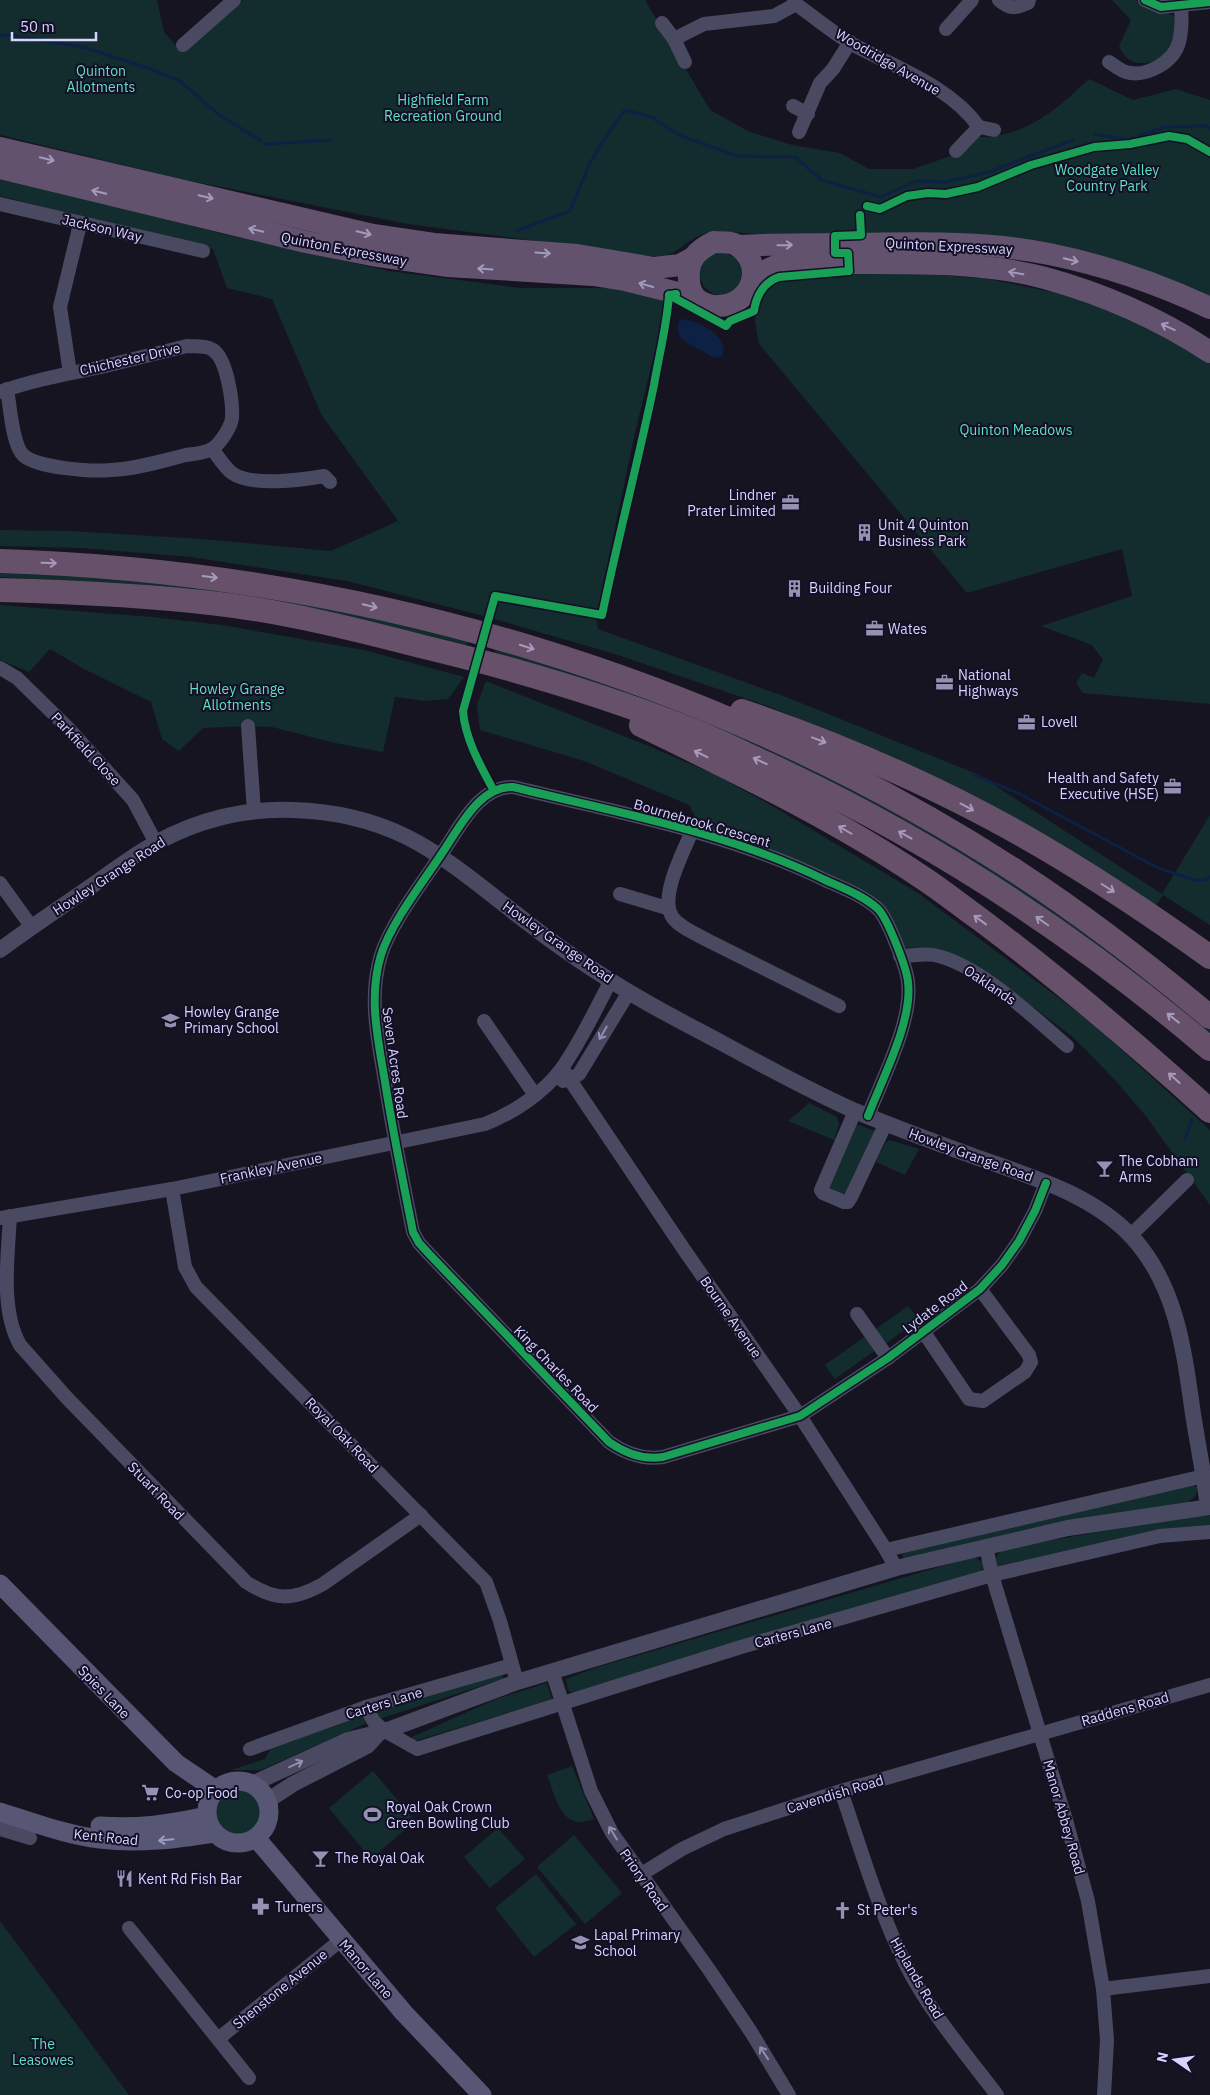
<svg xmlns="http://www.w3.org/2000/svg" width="1210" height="2095" font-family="'IBM Plex Sans',sans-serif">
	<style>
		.green { fill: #132c2d }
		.water { fill: #0d2144 }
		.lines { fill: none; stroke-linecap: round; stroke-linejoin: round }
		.stream { stroke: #0d2144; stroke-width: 3 }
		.minor { stroke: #4a4962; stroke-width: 14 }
		.tertiary { stroke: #4a4962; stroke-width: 16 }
		.secondary { stroke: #575674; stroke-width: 19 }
		.trunk { stroke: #62526e; stroke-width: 22 }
		.motorway { stroke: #67516a; stroke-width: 24 }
		.cycleway-casing { stroke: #130f26; stroke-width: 11 }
		.cycleway { stroke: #1a9f57; stroke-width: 8 }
		.oneway { stroke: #a39abe }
		.oneway2 { stroke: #a699bc }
		.oneway3 { stroke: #928eb0 }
		.oneway4 { stroke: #9e9bc0 }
		.labels { text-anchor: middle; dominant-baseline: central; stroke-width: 4; stroke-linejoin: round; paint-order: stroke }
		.street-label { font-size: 14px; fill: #d9d4ff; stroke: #130f26 }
		.park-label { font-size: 14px; fill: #5fe0c0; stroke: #130f26 }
		.poi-label { font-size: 14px; fill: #d9d4ff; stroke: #130f26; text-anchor: start }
	</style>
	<rect width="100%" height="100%" fill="#161421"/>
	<g class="green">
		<path d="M0,0H157L164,32L180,50L243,0H645L710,110L750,132L792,145L840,153L869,169H913L965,151L978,137C1026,137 1056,110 1089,79L1133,100L1176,89L1210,100V304L1123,262L717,231C693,234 690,244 670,254C665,257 656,256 650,256L408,224L181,179L0,135Z"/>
		<path d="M1112,0H1135L1174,16L1178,27L1165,58C1146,65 1128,68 1119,46L1131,20Z"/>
		<polygon points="0,175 223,234 389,271 521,288 611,288 664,299 662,322 635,433 596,618 598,629 786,697 977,774 1162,894 1210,815 1210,925 1163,895 1156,906 884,754 768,706 615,654 484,616 347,581 191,557 81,548 0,546 0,530 70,531 202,539 331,551 398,521 321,414 272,299 227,288 213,249 0,196"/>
		<circle cx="721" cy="274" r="21"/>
		<polygon points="879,271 983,278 1096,301 1210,359 1210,704 1083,693 1076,683 1082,673 1094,678 1103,660 1092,645 1041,626 1132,596 1122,549 967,593 759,344 755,321 757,299 772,280"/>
		<polygon points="0,570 66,573 285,598 469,639 467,645 355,618 118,584 0,577"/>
		<polygon points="0,605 152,617 222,625 364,650 464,677 448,699 425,701 395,697 383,752 335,743 272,727 248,726 203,728 179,751 162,739 151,702 84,669 50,649 29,672 0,660"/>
		<path d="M496,646C555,667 615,686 674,708C867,783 1052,896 1210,1029V1037L1022,895L558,672L494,652Z"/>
		<polygon points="486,681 651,747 716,775 776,808 918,893 1091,1022 1210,1130 1210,1205 1145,1115 1115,1080 1074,1038 1012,991 918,948 901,947 882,908 701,828 689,805 587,762 480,730 477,704"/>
		<polygon points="809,1103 837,1117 839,1124 834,1140 788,1121"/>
		<polygon points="856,1124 875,1131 847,1195 842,1197 829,1191 828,1186"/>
		<polygon points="890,1140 919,1149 905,1175 876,1162 886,1142"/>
		<polygon points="908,1306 919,1319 884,1345 873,1331"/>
		<polygon points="867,1335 877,1349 835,1379 825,1365"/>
		<path d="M1191,1484L1197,1487C1198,1496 1192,1499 1186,1503L905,1560L900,1552Z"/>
		<polygon points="1210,1515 1210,1527 997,1567 996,1558 1002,1549 1166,1520"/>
		<polygon points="973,1557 983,1562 983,1568 979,1573 572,1693 568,1690 566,1679 598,1667"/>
		<polygon points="503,1671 503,1679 379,1719 376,1711"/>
		<polygon points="547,1683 552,1700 414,1741 412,1737 496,1699"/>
		<polygon points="363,1712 367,1723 261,1770 231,1770 265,1759 270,1749"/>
		<path d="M572,1766L594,1819C590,1820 583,1822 578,1822C559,1820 553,1790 547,1775Z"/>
		<polygon points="373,1771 415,1821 371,1859 329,1808"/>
		<circle cx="238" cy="1811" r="24"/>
		<polygon points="498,1828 525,1859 490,1888 464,1857"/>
		<polygon points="574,1835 622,1893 585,1924 537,1867"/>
		<polygon points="536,1874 576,1924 534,1957 495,1908"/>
		<polygon points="0,1921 129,2095 0,2095"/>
	</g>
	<path class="water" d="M683,319C696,321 720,332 723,346C724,351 724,354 720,357C714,360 708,354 702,351C689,343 674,341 679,321Z"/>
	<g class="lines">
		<g class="stream">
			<polyline points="0,36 10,35 86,48 148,68 180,81 218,114 261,141"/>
			<polyline points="1095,134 1127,140 1164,127 1207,126 1210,129"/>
			<polyline points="265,144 331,140"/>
			<polyline points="516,231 570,211 589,165 604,139 625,110 651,117 679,135 737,156 795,157 822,180 881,197 917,181 945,182 989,172 1073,140"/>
			<polyline points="974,775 1018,793 1158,868 1194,880 1204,880 1210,877"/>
			<polyline points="1185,1139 1192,1120"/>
		</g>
		<g class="minor">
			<path d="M794,0L796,4C814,17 833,33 852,44C894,67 950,86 979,127L956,151"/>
			<path d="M999,0C1010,9 1015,9 1028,3L1029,0"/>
			<polyline points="1145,0 1161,7 1210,2"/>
			<polyline points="662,23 674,39 685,62"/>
			<polyline points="946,29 972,0"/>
			<polyline points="674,39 704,24 774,16 796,4"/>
			<polyline points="183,45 234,0"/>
			<path d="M1109,62C1114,65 1120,70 1126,72C1146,78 1174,62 1179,42C1182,30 1182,18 1181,6"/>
			<polyline points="793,106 808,114"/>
			<polyline points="979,127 994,130"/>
			<polyline points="799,132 820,83 833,69 850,42"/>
			<polyline points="0,204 203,251"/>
			<polyline points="70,373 60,307 80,224"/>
			<path d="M0,392C33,380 67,374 101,367C130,360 158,353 187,346C195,347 206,345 213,350C227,359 233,402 232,418C231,427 220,444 212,449C205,453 193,454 186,455C162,461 136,469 111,470C92,472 37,468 23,455C12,444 10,405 7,389"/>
			<path d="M212,449C218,456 224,467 232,473C251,487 302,480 324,476L330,482"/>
			<polyline points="0,668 17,678 68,728 133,800 156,843"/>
			<polyline points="248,726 254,811"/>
			<path d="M692,831C684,851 658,898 673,918C680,927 694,933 705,939L839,1006"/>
			<polyline points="0,883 31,926"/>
			<polyline points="620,894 667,908"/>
			<path d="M900,956C911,956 924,953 934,955C979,964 1033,1017 1067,1046"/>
			<polyline points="484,1021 535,1095"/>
			<polyline points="562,1068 685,1251 800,1416 886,1550 896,1568"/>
			<polyline points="563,1081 571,1079 579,1074 629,992"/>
			<polyline points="855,1111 821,1190 823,1193 844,1202 848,1202 851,1197 886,1123"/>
			<path d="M868,1116C882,1079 913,1021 908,982C907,969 888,919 878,909C864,896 843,888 825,880C727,832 619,813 513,787C482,786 463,821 448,844C428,876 392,920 381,955C368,998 378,1039 385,1082C393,1132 403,1182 413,1232L419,1243L430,1255L609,1442C626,1454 643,1460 663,1457L800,1416L888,1358L980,1289L1002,1265L1019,1241L1035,1211L1046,1183"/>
			<polyline points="172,1189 185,1267 196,1287 486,1582 500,1621 517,1682"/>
			<path d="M10,1216C8,1256 0,1310 20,1345L67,1398L246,1582C275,1601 293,1601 323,1584L421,1515"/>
			<path d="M0,1218L172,1189L485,1124C513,1113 544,1093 562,1068C581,1041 596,1009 611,980"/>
			<polyline points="1131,1235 1187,1180"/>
			<polyline points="857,1314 888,1358"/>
			<polyline points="923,1331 969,1399 983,1401 1025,1372 1031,1362 1029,1355 980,1289"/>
			<polyline points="986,1546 992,1575 1066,1820 1088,1901 1103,1989 1107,2040 1104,2095"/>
			<polyline points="886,1550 1204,1476"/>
			<polyline points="552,1671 591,1791 612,1833 710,1971 751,2032 789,2095"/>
			<polyline points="366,1707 374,1722 385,1731 417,1749 741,1647 992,1575 1160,1536 1210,1532"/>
			<polyline points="250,1749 366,1707 512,1665"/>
			<path d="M841,1791C861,1849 878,1909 905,1963C929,2011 965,2053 997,2095"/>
			<polyline points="0,1829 30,1838"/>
			<polyline points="640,1875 682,1849 724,1829 841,1791 1210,1685"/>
			<polyline points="129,1928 249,2078"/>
			<polyline points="1103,1989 1210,1976"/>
			<polyline points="218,2039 341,1940"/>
		</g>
		<g class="tertiary">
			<path d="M0,950C29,928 60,908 90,887C112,872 133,855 156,843C197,820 245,808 292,810C401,813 447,861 528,923C561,949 602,976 639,998C666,1014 694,1028 722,1043C766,1067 810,1091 855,1111C894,1127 934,1142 973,1156C1028,1176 1092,1193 1133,1238C1177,1287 1184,1351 1193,1414C1198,1445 1204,1476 1208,1507"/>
			<polyline points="252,1784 348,1740 385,1731 517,1682 896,1568 1068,1528 1210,1507"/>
			<polyline points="267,1801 293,1784 367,1746 378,1734"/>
		</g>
		<g class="secondary">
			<polyline points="0,1584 176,1763 216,1790"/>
			<circle cx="238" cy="1812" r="31"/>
			<path d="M0,1812C33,1822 66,1835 100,1839C139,1844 176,1839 214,1833"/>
			<path d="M100,1826C139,1829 169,1824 207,1816"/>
			<polyline points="256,1838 404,2013 482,2095"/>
		</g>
		<g class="trunk">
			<polyline points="0,148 373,235 434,244 577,255 654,268 680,265 691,259"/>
			<polyline points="0,168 306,242 372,255 448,266 593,275 625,280 694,297"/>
			<path d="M714,242C722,243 733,241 739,247C766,267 751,305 719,306C711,307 700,303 695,297C691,293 689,285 689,280C687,260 697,250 714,242Z"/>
			<path d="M739,246C778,244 817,244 856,244C920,243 986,241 1049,254C1104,265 1159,284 1210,308"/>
			<path d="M753,281C758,276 764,271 771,268C793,257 832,263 857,263C918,263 985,262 1045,278C1103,294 1160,319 1210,352"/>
		</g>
		<g class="motorway">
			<path d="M0,561C359,572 718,677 1020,874C1086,917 1149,966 1210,1017"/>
			<path d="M0,590C73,592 146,595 219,604C286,612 354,629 420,646C512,668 604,695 692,730C717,740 741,752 765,763C926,837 1075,934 1210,1049"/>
			<path d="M742,711C847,747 950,792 1046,849C1102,882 1157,919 1210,957"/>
			<path d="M641,725C737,772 834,818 923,878C943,891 961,906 981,920C1061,980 1136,1044 1210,1111"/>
		</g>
		<defs>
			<g id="cycleway">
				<polyline points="1145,0 1161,7 1210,2"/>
				<polyline points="867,206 880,209 907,196 928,193 946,194 978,187 1031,165 1094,147 1130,144 1169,136 1187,139 1210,152"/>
				<path d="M669,295L726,326L730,321L754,311C756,296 764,282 779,277L849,271L848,253H835V236L861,235L860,215"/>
				<path d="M494,791C481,767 465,739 463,711L495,596L602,615C618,538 638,462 654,385C659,355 667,325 669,295L676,294"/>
				<path d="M868,1116C882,1079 913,1021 908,982C907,969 888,919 878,909C864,896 843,888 825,880C727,832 619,813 513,787C482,786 463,821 448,844C428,876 392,920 381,955C368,998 378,1039 385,1082C393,1132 403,1182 413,1232L419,1243L430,1255L609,1442C626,1454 643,1460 663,1457L800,1416L888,1358L980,1289L1002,1265L1019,1241L1035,1211L1046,1183"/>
			</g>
		</defs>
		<use href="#cycleway" class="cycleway-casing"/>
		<use href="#cycleway" class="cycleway"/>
	</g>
	<defs><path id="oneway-shaft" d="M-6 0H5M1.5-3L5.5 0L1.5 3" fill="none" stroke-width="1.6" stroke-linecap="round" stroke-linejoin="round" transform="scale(1.25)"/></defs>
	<g class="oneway">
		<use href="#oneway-shaft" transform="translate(47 159) rotate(13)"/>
		<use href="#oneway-shaft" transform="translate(99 192) rotate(-166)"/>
		<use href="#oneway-shaft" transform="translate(206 197) rotate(13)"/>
		<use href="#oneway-shaft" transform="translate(256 230) rotate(-167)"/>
		<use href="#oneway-shaft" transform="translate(364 233) rotate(13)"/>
		<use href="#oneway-shaft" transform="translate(785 245) rotate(-1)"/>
		<use href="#oneway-shaft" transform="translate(543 253) rotate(4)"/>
		<use href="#oneway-shaft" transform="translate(1071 260) rotate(14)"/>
		<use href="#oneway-shaft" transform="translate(485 269) rotate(-176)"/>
		<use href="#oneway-shaft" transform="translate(1016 273) rotate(-170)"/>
		<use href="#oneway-shaft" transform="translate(646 285) rotate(-165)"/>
		<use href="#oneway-shaft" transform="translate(1168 327) rotate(-155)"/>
	</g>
	<g class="oneway2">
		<use href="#oneway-shaft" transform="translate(49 563) rotate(2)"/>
		<use href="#oneway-shaft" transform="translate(210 577) rotate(7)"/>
		<use href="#oneway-shaft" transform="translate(370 606) rotate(13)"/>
		<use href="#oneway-shaft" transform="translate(527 647) rotate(18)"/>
		<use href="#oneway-shaft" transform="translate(819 740) rotate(21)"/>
		<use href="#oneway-shaft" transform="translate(701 754) rotate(-154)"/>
		<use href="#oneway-shaft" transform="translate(760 761) rotate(-155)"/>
		<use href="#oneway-shaft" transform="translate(967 807) rotate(28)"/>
		<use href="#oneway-shaft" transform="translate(845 830) rotate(-150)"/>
		<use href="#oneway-shaft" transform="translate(905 835) rotate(-151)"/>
		<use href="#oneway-shaft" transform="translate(1108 888) rotate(32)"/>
		<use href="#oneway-shaft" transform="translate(980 920) rotate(-144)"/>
		<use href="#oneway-shaft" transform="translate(1042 921) rotate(-145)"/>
		<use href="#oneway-shaft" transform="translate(1173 1018) rotate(-142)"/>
		<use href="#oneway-shaft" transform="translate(1174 1078) rotate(-138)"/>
	</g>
	<g class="oneway3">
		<use href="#oneway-shaft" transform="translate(603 1033) rotate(120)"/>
		<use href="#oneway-shaft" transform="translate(296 1764) rotate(-25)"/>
		<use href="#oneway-shaft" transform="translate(613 1833) rotate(-121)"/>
		<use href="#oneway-shaft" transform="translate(764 2053) rotate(-123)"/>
	</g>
	<use class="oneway4" href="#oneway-shaft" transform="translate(166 1840) rotate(175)"/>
	<defs>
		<symbol id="office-bare" viewBox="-9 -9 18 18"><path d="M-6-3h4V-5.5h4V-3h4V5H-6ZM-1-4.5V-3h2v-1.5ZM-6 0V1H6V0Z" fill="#9591b1" stroke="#130f26" stroke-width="2.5" paint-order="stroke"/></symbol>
		<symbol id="building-bare" viewBox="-9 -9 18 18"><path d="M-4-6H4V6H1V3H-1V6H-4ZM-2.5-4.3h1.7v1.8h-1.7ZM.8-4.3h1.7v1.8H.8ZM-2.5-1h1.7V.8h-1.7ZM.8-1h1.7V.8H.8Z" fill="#9591b1" stroke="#130f26" stroke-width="2.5" paint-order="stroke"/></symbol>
		<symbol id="school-bare" viewBox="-9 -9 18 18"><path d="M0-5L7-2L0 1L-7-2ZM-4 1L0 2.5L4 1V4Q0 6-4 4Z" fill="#9591b1" stroke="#130f26" stroke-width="2.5" paint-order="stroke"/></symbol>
		<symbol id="bar-bare" viewBox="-9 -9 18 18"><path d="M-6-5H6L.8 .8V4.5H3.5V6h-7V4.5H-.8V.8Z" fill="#9591b1" stroke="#130f26" stroke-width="2.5" paint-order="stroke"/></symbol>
		<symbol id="supermarket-bare" viewBox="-9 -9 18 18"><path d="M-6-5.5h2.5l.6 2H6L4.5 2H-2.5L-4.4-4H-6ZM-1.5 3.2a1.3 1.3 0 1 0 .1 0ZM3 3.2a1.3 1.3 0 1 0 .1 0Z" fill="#9591b1" stroke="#130f26" stroke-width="2.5" paint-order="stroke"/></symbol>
		<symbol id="stadium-bare" viewBox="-9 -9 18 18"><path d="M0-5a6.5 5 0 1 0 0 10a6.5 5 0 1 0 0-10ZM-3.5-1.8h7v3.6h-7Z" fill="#9591b1" stroke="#130f26" stroke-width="2.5" paint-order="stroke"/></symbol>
		<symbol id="restaurant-bare" viewBox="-9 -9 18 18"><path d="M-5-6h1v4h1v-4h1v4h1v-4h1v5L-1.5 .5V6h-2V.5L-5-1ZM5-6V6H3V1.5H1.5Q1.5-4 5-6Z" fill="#9591b1" stroke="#130f26" stroke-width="2.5" paint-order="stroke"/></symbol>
		<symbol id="pharmacy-bare" viewBox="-9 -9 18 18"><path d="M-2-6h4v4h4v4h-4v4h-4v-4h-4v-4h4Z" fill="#9591b1" stroke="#130f26" stroke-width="2.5" paint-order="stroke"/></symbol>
		<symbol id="church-bare" viewBox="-9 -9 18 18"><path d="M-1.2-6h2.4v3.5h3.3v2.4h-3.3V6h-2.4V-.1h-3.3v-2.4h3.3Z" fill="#9591b1" stroke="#130f26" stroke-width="2.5" paint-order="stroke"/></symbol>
	</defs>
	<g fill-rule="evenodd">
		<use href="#office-bare" x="778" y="490" width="25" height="25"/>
		<use href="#building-bare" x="852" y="520" width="25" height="25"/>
		<use href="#building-bare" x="782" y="576" width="25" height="25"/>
		<use href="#office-bare" x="862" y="616" width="25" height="25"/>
		<use href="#office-bare" x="932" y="670" width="25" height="25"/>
		<use href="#office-bare" x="1014" y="710" width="25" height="25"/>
		<use href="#office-bare" x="1160" y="774" width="25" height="25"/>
		<use href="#school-bare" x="158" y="1008" width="25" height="25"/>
		<use href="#bar-bare" x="1092" y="1156" width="25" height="25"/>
		<use href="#supermarket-bare" x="138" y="1780" width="25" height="25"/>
		<use href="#stadium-bare" x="360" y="1802" width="25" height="25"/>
		<use href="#bar-bare" x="308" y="1846" width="25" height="25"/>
		<use href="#restaurant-bare" x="112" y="1866" width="25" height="25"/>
		<use href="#pharmacy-bare" x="248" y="1894" width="25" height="25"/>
		<use href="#church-bare" x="830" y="1898" width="25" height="25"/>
		<use href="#school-bare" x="568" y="1930" width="25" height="25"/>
	</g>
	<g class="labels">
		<g class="street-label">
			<text transform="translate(888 62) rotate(30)">Woodridge Avenue</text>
			<text transform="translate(102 228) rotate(13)">Jackson Way</text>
			<text transform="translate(949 246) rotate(3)">Quinton Expressway</text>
			<text transform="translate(344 249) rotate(11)">Quinton Expressway</text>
			<text transform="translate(130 359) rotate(-13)">Chichester Drive</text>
			<text transform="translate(86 749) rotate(47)">Parkfield Close</text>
			<text transform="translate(702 823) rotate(16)">Bournebrook Crescent</text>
			<text transform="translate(109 876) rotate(-33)">Howley Grange Road</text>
			<text transform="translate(558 942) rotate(35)">Howley Grange Road</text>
			<text transform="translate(990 985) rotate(34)">Oaklands</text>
			<text transform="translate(395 1063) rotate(82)">Seven Acres Road</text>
			<text transform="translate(971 1155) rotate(20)">Howley Grange Road</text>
			<text transform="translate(271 1168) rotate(-12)">Frankley Avenue</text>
			<text transform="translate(935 1307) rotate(-37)">Lydate Road</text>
			<text transform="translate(731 1317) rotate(55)">Bourne Avenue</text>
			<text transform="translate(556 1369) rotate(46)">King Charles Road</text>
			<text transform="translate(342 1435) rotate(46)">Royal Oak Road</text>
			<text transform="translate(156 1491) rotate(46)">Stuart Road</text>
			<text transform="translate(793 1633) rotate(-15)">Carters Lane</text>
			<text transform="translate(104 1692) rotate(46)">Spies Lane</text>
			<text transform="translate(384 1703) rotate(-17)">Carters Lane</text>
			<text transform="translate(1125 1709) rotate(-16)">Raddens Road</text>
			<text transform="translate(835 1794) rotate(-17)">Cavendish Road</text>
			<text transform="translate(1064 1817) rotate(74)">Manor Abbey Road</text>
			<text transform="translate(106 1837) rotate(6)">Kent Road</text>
			<text transform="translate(644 1880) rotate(55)">Priory Road</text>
			<text transform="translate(366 1969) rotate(49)">Manor Lane</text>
			<text transform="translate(917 1978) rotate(60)">Hiplands Road</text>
			<text transform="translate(280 1989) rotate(-39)">Shenstone Avenue</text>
		</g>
		<g class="park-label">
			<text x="101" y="71">Quinton<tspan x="101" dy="16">Allotments</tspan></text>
			<text x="443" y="100">Highfield Farm<tspan x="443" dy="16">Recreation Ground</tspan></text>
			<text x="1107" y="170">Woodgate Valley<tspan x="1107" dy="16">Country Park</tspan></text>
			<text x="1016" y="430">Quinton Meadows</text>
			<text x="237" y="689">Howley Grange<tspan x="237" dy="16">Allotments</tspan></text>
			<text x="43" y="2044">The<tspan x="43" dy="16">Leasowes</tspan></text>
		</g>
		<g class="poi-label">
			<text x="776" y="495" text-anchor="end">Lindner<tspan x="776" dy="16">Prater Limited</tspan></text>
			<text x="878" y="525">Unit 4 Quinton<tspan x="878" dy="16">Business Park</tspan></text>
			<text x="809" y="588">Building Four</text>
			<text x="888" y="629">Wates</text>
			<text x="958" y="675">National<tspan x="958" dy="16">Highways</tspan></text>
			<text x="1041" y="722">Lovell</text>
			<text x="1159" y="778" text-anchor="end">Health and Safety<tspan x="1159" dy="16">Executive (HSE)</tspan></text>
			<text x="184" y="1012">Howley Grange<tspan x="184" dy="16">Primary School</tspan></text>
			<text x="1119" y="1161">The Cobham<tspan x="1119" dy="16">Arms</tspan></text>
			<text x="165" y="1793">Co-op Food</text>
			<text x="386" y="1807">Royal Oak Crown<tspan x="386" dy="16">Green Bowling Club</tspan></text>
			<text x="335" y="1858">The Royal Oak</text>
			<text x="138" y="1879">Kent Rd Fish Bar</text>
			<text x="275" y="1907">Turners</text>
			<text x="857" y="1910">St Peter's</text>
			<text x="594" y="1935">Lapal Primary<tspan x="594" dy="16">School</tspan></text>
		</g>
	</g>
	<g transform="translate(1175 2060) rotate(283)" stroke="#130f26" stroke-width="4" paint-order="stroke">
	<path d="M0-4L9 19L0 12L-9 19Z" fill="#d9d4ff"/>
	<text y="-8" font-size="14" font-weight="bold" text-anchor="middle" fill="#d9d4ff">N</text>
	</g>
	<path d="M12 32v8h84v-8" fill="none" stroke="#d9d4ff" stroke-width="2.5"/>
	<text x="20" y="32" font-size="15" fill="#d9d4ff" stroke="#130f26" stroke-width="4" paint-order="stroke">50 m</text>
</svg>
